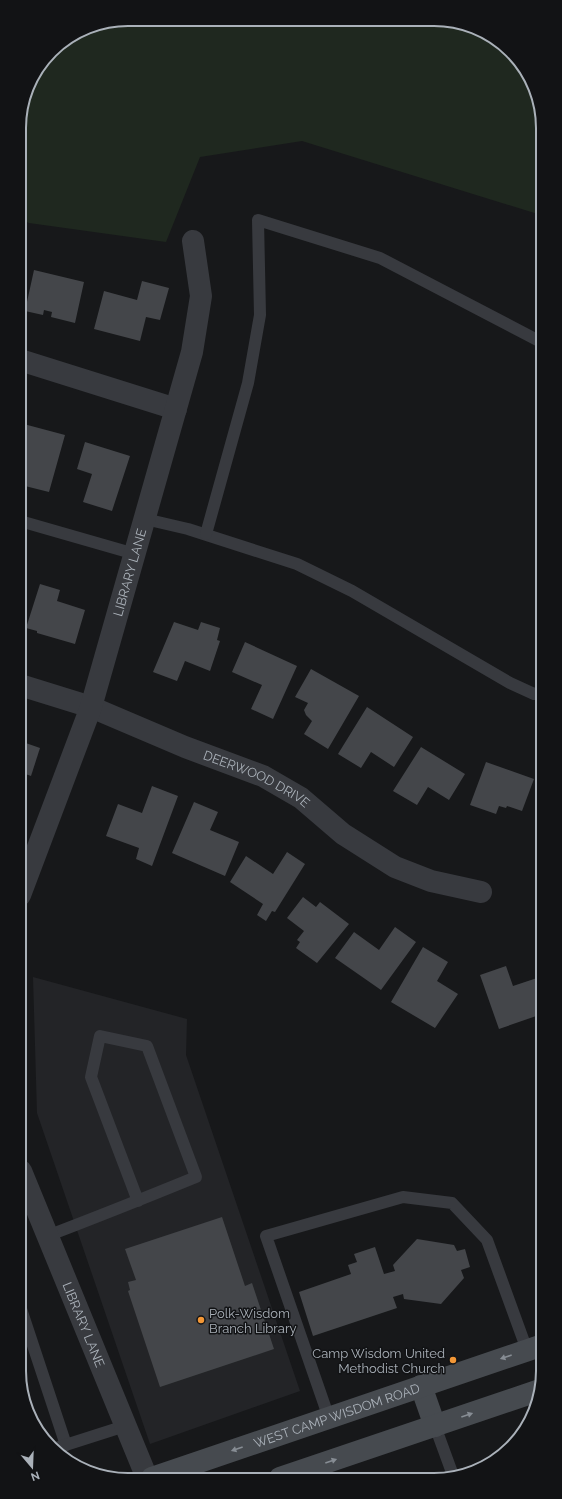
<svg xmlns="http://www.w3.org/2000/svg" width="562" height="1499" font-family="Raleway,sans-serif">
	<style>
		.built { fill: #232427 }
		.green { fill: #1f281f }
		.building { fill: #44464a }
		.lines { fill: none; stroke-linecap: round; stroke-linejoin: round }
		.service { stroke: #383a3f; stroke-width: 12 }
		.minor { stroke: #383a3f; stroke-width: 22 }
		.secondary { stroke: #464a4f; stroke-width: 22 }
		.oneway { fill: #878d94 }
		.poi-dot { fill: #f39736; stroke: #121315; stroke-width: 1.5 }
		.labels { text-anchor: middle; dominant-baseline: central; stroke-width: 3; stroke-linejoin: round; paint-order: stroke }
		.street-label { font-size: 13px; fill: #aab1b9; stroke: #121315 }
		.poi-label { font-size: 13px; fill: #aab1b9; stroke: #121315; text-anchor: start }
		.rim { fill: none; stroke: #aab1b9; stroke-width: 2 }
	</style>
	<rect width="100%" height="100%" fill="#17181a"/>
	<polygon class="built" points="33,977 187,1019 186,1055 300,1391 150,1444 37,1113"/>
	<polygon class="green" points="128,19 455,21 511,51 541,107 541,215 302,141 200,157 166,242 29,223 19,218 19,121 30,80 56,46 87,27"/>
	<g class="building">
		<polygon points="34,270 84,282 75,323 51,317 52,312 44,310 43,315 25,311"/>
		<polygon points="142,281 169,288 160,320 146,317 140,341 94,329 104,291 137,300"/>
		<polygon points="20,423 65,435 49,492 25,486 27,478 20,476 23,458 20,457"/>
		<polygon points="85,442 130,456 112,511 83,502 92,474 77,469"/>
		<polygon points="40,584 60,590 57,601 85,610 75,644 37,633 37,631 26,628"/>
		<polygon points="174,622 198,630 201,622 220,628 217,640 220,641 210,671 185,661 177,681 153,672"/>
		<polygon points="245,642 297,666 273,719 251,709 262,685 232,672"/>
		<polygon points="311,669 359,696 328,749 304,734 312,721 306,715 304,710 308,703 295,697"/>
		<polygon points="367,707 413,737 394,767 371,752 361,768 338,754"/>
		<polygon points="20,741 40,748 31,776 20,772"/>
		<polygon points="421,747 465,774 449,800 428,787 417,805 393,791"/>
		<polygon points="486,762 534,779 522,811 507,806 506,808 499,806 496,814 470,805"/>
		<polygon points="152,786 178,796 152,866 136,859 139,848 106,836 118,804 142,813"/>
		<polygon points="194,802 218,812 210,830 239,842 225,876 172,853"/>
		<polygon points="542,830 542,848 536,832"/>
		<polygon points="287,852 305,864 275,912 272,911 266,921 257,915 263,904 230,882 246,856 273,874"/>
		<polygon points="303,897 316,907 320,902 349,924 317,963 296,948 300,942 297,940 304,931 287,918"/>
		<polygon points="395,927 416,942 381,990 335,958 354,932 379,950"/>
		<polygon points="423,947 448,962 437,981 458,994 435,1028 391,1002"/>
		<polygon points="506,966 513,986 540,977 542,984 542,1014 499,1029 480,975"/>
		<polygon points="222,1217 245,1286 252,1283 274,1349 160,1387 128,1291 130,1290 128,1282 136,1280 125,1249"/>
		<polygon points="417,1239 454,1245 457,1251 465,1249 470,1267 461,1270 464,1278 441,1304 404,1299 403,1294 393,1297 397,1308 313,1336 299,1292 351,1274 348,1265 357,1262 354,1254 375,1247 384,1274 395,1271 393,1265"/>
		<polygon points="21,1381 33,1413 32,1413 21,1392"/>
	</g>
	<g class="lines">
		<g class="service">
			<polyline points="145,519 188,529 297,564 352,591 510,683 534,694 542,693"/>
			<polyline points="20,521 135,554"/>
			<polyline points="206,534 248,383 260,315 258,220 380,258 541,342"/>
			<path d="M47,1236C97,1217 147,1197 196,1177L147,1046L100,1036L91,1077L138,1201"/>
			<polyline points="21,1309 66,1445"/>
			<polyline points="329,1418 266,1236 403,1197 452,1203 487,1240 527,1350"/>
			<polyline points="435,1426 454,1478"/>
			<polyline points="53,1449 125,1426"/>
		</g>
		<g class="minor">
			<polyline points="20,360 176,409"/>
			<path id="s1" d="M20,685L91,707L185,747L263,776L301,798L343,834L395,867L431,881L481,892"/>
			<path id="s2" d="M20,895L91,707L192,352L201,296L193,241"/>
			<path id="s3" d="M21,1171L147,1478"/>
		</g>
		<g class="secondary">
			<polyline points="421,1386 435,1426"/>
			<path id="s4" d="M152,1478L543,1345"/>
			<polyline points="280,1478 540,1390"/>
		</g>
	</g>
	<defs><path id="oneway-solid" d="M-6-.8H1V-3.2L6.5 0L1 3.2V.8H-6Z"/></defs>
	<g class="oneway">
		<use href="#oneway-solid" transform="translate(506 1357) rotate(161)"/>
		<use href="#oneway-solid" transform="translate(467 1415) rotate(-19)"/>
		<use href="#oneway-solid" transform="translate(237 1449) rotate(161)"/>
		<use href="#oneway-solid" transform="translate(331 1461) rotate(-19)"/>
	</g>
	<g class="poi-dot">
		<circle cx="201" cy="1320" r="4"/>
		<circle cx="453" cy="1360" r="4"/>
	</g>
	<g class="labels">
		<g class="street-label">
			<text stroke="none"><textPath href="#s2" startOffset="341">LIBRARY LANE</textPath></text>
			<text stroke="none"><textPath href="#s1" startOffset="255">DEERWOOD DRIVE</textPath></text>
			<text stroke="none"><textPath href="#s3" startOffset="166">LIBRARY LANE</textPath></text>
			<text stroke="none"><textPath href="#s4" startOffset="195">WEST CAMP WISDOM ROAD</textPath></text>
		</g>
		<g class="poi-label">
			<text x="209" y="1313">Polk-Wisdom<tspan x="209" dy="15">Branch Library</tspan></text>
			<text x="445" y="1353" text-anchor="end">Camp Wisdom United<tspan x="445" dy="15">Methodist Church</tspan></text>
		</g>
	</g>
	<path d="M0 0H562V1499H0ZM128 26H434A102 102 0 0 1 536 128V1371A102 102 0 0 1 434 1473H128A102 102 0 0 1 26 1371V128A102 102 0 0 1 128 26Z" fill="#121315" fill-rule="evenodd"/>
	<path class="rim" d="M128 26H434A102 102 0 0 1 536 128V1371A102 102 0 0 1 434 1473H128A102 102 0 0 1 26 1371V128A102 102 0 0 1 128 26Z"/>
	<g transform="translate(32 1467) rotate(161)" stroke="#121315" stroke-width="3" paint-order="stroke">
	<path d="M0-3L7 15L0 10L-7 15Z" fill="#aab1b9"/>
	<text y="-6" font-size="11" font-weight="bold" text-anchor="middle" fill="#aab1b9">N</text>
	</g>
</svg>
